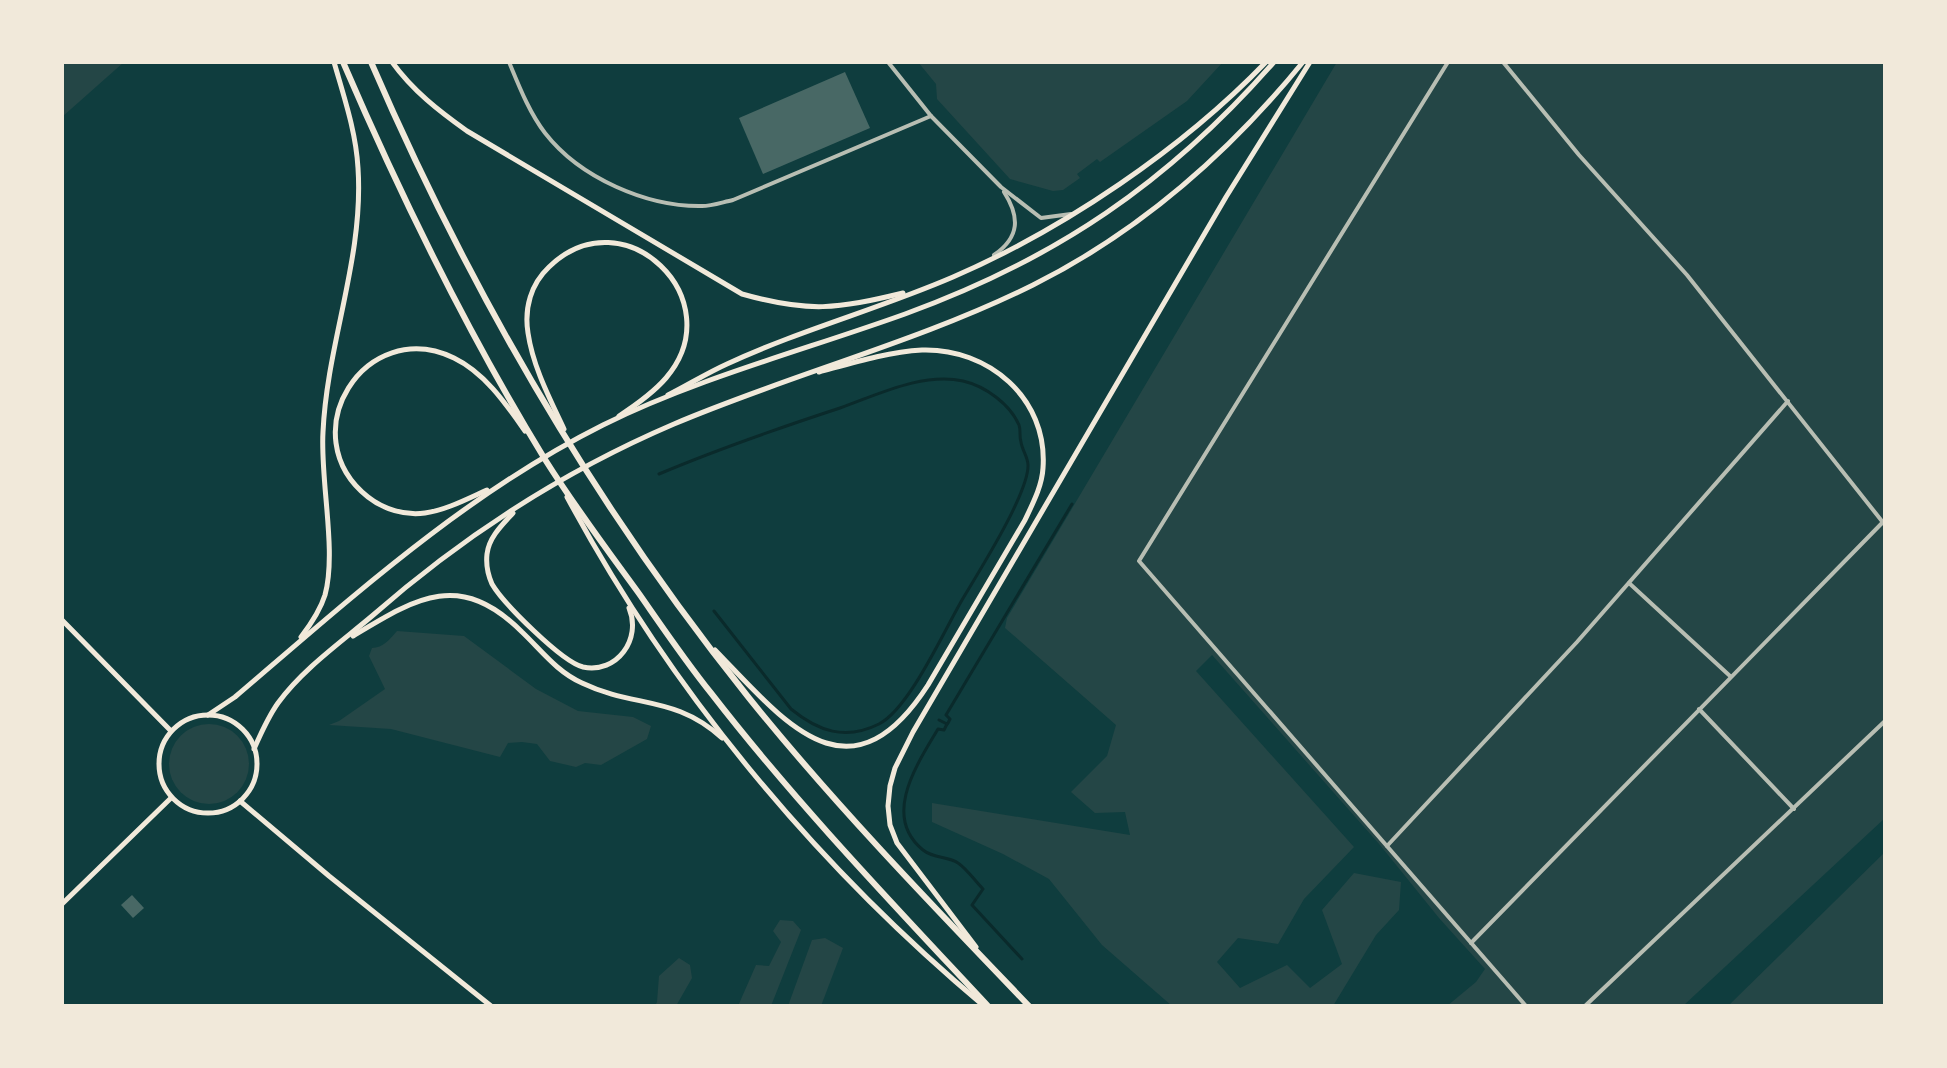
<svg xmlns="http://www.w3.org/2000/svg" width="1947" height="1068" font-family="'Work Sans',sans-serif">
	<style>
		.green { fill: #244646 }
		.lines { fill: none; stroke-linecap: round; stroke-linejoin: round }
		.stream { stroke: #0a2a2b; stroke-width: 3 }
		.building { fill: #486865 }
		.minor { stroke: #b8beb3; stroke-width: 4 }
		.secondary { stroke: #f1e9da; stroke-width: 5 }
		.trunk { stroke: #f1e9da; stroke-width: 6 }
	</style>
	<rect width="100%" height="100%" fill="#0f3d3e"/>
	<g class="green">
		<polygon points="62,62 124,62 62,117"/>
		<polygon points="918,62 1223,62 1187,101 1100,162 1097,159 1077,174 1080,178 1063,190 1053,191 1010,179 937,99 936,84"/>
		<polygon points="1337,62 1885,62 1885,818 1683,1006 1447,1006 1476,982 1485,969 1439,918 1380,845 1212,655 1196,671 1354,847 1304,899 1278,944 1238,938 1217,962 1240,988 1287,965 1310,988 1342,964 1322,910 1354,873 1401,882 1399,910 1376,935 1333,1006 1172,1006 1102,945 1049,879 1003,854 932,822 932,803 1130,835 1125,812 1095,813 1071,792 1107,756 1116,725 1005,628 1007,618"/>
		<path d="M397,631L464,636L536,689L578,711L633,717L651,726L647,739L601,765L585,763L576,767L550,761L537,744L522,742L508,743L500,757L391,729L329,725L339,721L385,689L369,656L372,648C383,648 390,639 397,631Z"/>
		<circle cx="209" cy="764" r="40"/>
		<polygon points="1885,852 1885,1006 1728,1006"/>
		<polygon points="780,920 793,921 801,930 771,1006 738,1006 756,965 769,966 781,942 773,931"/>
		<polygon points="825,938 843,948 821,1006 788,1006 812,940"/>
		<polygon points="679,958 690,965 692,978 676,1006 655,1006 657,1002 659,976"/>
	</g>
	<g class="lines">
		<g class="stream">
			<path d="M659,474C718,449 779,428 840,408C877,395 923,372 963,381C985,386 1010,404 1019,425C1021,430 1019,436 1021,442C1022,450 1028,457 1028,465C1029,493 978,573 962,600C944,631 909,709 879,724C845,741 818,731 791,709L714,611"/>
			<polyline points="939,720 947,724"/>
			<polyline points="948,723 950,719 946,715 1072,504"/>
			<path d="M947,724L944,730L938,729C918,763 881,816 923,850C934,859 948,856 958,863C967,869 975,881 983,889L972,905L1022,959"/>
		</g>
	</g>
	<g class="building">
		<polygon points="845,72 870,128 763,174 739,118"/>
		<polygon points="132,895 144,908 133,918 121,905"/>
	</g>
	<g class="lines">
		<g class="minor">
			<path d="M509,62C519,86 529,112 545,133C580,178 647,207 702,206C712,206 723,202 733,200L931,116"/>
			<polyline points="888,62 931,116 1001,187 1041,218 1071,214"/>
			<polyline points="1448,62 1139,561 1526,1006"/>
			<polyline points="1503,62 1579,155 1687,275 1885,525"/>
			<path d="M994,255C1020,237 1020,217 1004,192"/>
			<polyline points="1629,583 1730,676"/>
			<polyline points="1699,709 1794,809"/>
			<polyline points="1387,846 1577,642 1788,401"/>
			<polyline points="1471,943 1883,522"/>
			<polyline points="1585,1006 1885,721"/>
		</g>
		<g class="secondary">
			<path d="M392,62C413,91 439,111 467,131L742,294C809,313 837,309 903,293"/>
			<path d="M668,395C688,385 707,373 727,364C800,330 879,309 953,277C1064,229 1182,149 1266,62"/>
			<path d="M564,429C550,399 533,367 528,333C524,308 531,284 549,267C624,194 733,300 666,378C653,393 636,405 619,416"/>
			<path d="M487,490C467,499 446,510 425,513C405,516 383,509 368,497C290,435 365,315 454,358C485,373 506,404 525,431"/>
			<path d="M567,497C671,691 816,865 984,1006"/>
			<path d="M513,513C503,524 489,537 487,554C486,563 488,575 492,584C503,603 562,662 583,667C617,674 642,639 629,608"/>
			<polyline points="62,620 171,731"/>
			<path d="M353,636C416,598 460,570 522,632C541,650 557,672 582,683C634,708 675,695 722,738"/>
			<path d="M301,637C311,624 320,611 325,595C337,551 320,480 323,432C327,343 364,258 358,168C356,132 344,97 334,62"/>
			<path d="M715,650C784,721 849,807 928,685L1025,520C1033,503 1042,486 1043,468C1048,398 988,348 922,350C887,352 852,363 819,372"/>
			<path d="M208,715L235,697C351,598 465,494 603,425C698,378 805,350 905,314C1056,259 1168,183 1274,62"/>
			<circle cx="208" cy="764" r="49"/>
			<path d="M254,749C261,733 268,717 278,703C303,669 340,643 372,616C462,537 564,471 674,424C792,374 918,342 1033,285C1139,232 1229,153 1303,62"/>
			<polyline points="240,801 329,876 491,1006"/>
			<polyline points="62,904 171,798"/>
			<polyline points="976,947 897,843 890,825 888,806 890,786 895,768 913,732 1226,197 1310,62"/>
		</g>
		<g class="trunk">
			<path d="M343,62C402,199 468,334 546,461C575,507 608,551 640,595C663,628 686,662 711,693C796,803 893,904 988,1006"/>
			<path d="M371,62C469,289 594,505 749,698C836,806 933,906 1029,1006"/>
		</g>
	</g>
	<rect width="1947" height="1068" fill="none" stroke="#f1e9da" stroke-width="128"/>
</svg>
